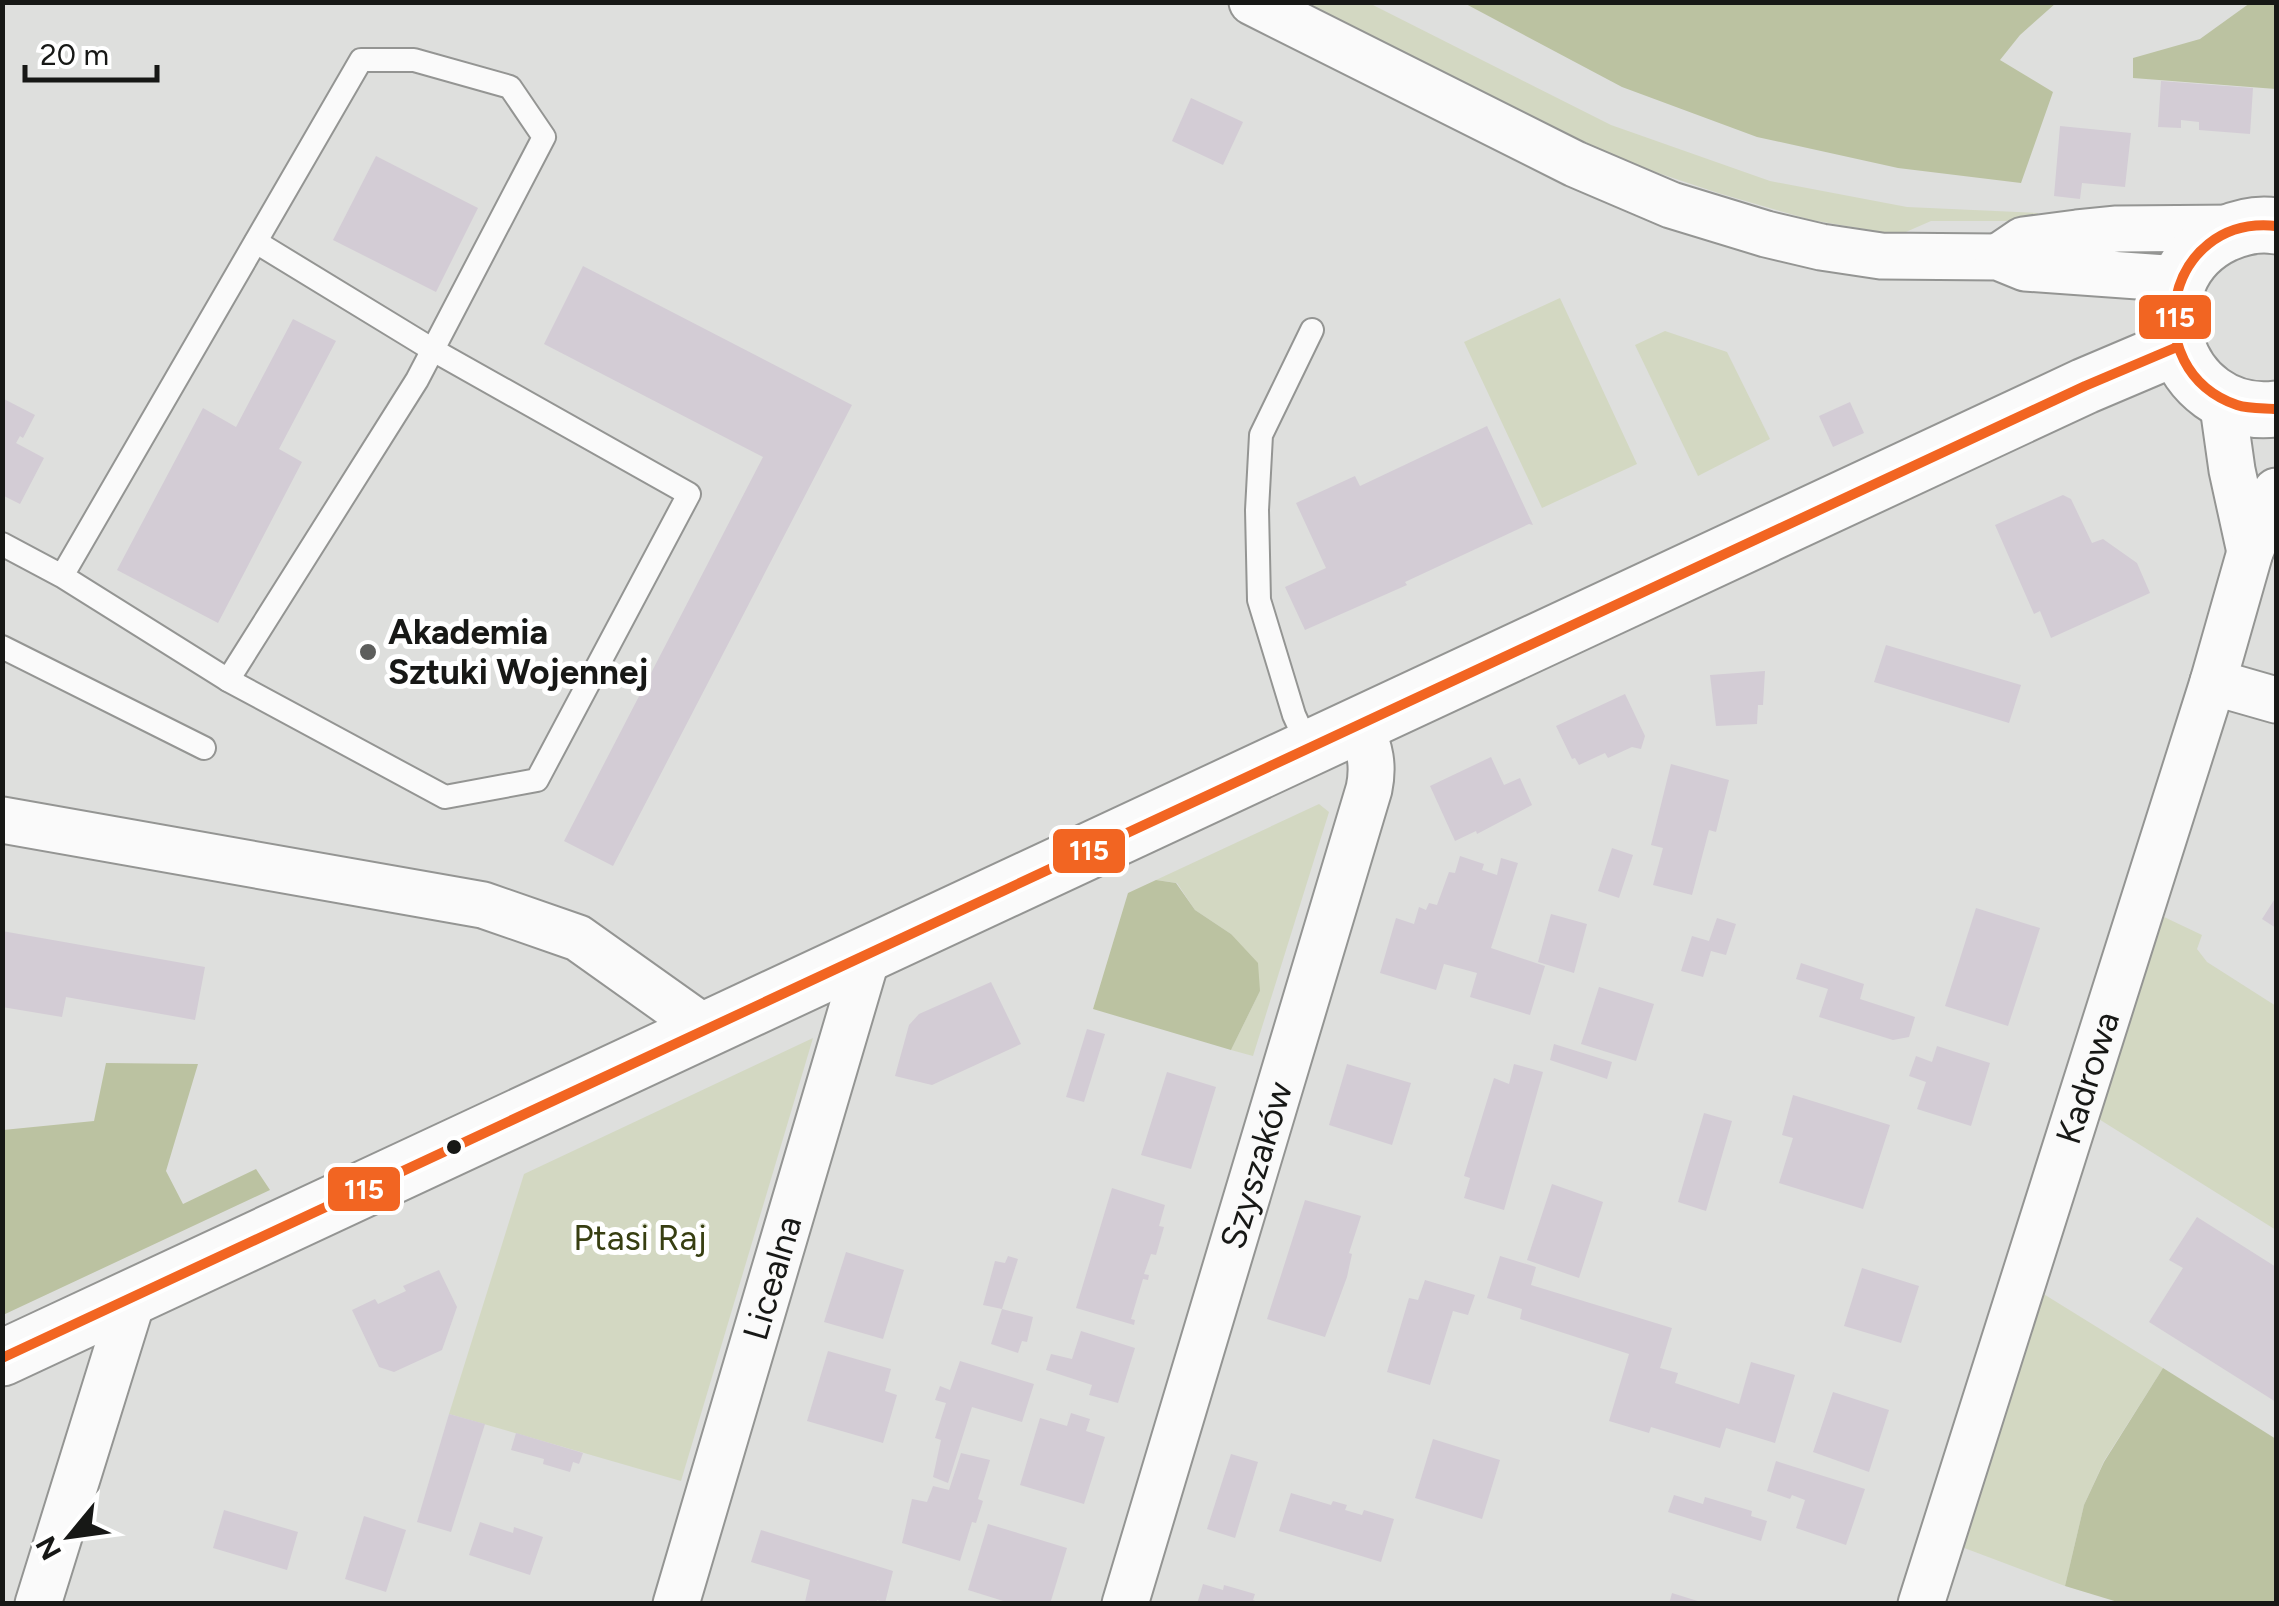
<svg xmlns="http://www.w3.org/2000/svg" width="2279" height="1606" font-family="Figtree,sans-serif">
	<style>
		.green { fill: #d3d8c2 }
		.forest { fill: #bbc2a1 }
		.building { fill: #d3ccd5 }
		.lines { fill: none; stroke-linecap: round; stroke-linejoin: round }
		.lane-casing { stroke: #949593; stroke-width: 26 }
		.street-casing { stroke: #949593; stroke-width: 49 }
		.secondary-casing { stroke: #949593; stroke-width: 59 }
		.lane { stroke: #fafafa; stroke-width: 22 }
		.street { stroke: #fafafa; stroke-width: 45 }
		.secondary { stroke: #fafafa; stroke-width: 55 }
		.bus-1-casing { stroke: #fff; stroke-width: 18 }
		.bus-1 { stroke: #f26522; stroke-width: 10 }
		.poi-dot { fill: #5d5e5c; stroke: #fff; stroke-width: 4 }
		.bus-dot { fill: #171816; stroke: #fff; stroke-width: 4 }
		.labels { text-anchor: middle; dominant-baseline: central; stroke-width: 10; stroke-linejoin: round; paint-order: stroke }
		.poi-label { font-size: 35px; font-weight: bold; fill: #171816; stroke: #fff; text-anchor: start }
		.street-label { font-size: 35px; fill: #171816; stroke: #fff }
		.park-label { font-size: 35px; fill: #373e11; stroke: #fff }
		.line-badge { stroke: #fff; stroke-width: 4 }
		.badge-label { font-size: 28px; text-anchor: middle; font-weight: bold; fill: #fff }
	</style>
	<rect width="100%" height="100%" fill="#dedfdd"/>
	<g class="green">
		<polygon points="1302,3 1369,3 1611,125 1770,181 1907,207 2038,213 2038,221 1931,221 1899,235 1811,220 1718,193 1655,172 1583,142"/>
		<polygon points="1560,298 1637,464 1542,508 1464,342"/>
		<polygon points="1665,331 1727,352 1770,439 1698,476 1635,345"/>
		<polygon points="1319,804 1329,812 1253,1056 1231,1050 1260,991 1231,934 1195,910 1177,883 1156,880"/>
		<polygon points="2162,916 2202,935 2197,949 2207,962 2276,1006 2276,1230 2094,1116"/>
		<polygon points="813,1038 681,1481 449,1414 524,1174"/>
		<polygon points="2042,1293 2163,1368 2104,1461 2084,1505 2065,1586 1959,1546"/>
	</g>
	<g class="forest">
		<polygon points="1464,3 2056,3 2020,35 2000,60 2053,92 2021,183 1898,168 1757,137 1622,87"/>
		<polygon points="2250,3 2276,3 2276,89 2133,78 2133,58 2200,39"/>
		<polygon points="1156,880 1176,883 1195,910 1231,934 1258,963 1260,991 1231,1050 1093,1009 1128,893"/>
		<polygon points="106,1063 198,1064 166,1171 183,1204 256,1169 270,1190 3,1315 3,1130 94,1121"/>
		<polygon points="2163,1368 2276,1439 2276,1603 2121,1603 2065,1586 2084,1505 2104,1462"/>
	</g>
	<g class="building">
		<polygon points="2161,81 2253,88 2250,134 2199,130 2199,122 2181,120 2181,128 2158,127"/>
		<polygon points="1191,98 1243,122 1223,165 1172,141"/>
		<polygon points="2060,126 2131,133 2125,187 2082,183 2080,199 2054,196"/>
		<polygon points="376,156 478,208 436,292 333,240"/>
		<polygon points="583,266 852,405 613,866 564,841 763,457 544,344"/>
		<polygon points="293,319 336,341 279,449 302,462 218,623 117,570 203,408 236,427"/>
		<polygon points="2,398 35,415 23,438 20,436 16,443 44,458 20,504 2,495"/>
		<polygon points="1850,402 1864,433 1833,447 1819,416"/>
		<polygon points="1487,426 1533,525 1529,524 1405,582 1407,585 1305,630 1285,587 1326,568 1296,503 1355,476 1360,486"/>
		<polygon points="2063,495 2071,499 2092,543 2103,539 2137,563 2150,593 2051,638 2040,611 2034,614 1995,525"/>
		<polygon points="1886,645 2021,685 2009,723 1874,682"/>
		<polygon points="1765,671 1763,705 1758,705 1757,724 1716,726 1710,675"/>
		<polygon points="1625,694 1645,736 1641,749 1632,747 1608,758 1605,753 1579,765 1575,758 1572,759 1556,726"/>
		<polygon points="1491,757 1504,785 1520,778 1532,805 1477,834 1476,831 1455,841 1430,786"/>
		<polygon points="1671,764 1729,780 1716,832 1709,830 1692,895 1653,885 1663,848 1651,845"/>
		<polygon points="1612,848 1633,855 1619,898 1598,891"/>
		<polygon points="1460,856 1484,864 1482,870 1497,875 1501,858 1518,863 1491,948 1545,966 1530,1015 1470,997 1477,973 1444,964 1436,990 1380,973 1396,918 1414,924 1419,907 1426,910 1429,903 1437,905 1449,872 1455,873"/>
		<polygon points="2276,897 2276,928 2262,919"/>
		<polygon points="1976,908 2040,928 2008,1026 1945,1006"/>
		<polygon points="1551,914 1587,924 1574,973 1538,962"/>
		<polygon points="1717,918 1736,924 1726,955 1711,951 1703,977 1681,971 1692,936 1709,941"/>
		<polygon points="2,931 205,967 195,1020 66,997 62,1017 2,1007"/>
		<polygon points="1801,963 1864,984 1860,999 1915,1017 1909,1037 1893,1040 1819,1017 1828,989 1796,979"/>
		<polygon points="991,982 1021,1044 932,1085 895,1076 909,1025 919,1014"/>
		<polygon points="1599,987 1654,1004 1636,1061 1581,1044"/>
		<polygon points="1087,1029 1105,1034 1084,1102 1066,1097"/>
		<polygon points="1554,1044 1612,1062 1607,1079 1550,1060"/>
		<polygon points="1937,1046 1990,1063 1971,1126 1917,1109 1926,1082 1909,1076 1916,1056 1932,1062"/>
		<polygon points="1347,1064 1411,1083 1392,1145 1329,1125"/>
		<polygon points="1514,1064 1543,1072 1504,1210 1464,1198 1470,1178 1464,1176 1494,1078 1509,1084"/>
		<polygon points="1167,1072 1216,1087 1191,1169 1141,1155"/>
		<polygon points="1793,1095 1890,1125 1863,1209 1779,1183 1793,1138 1782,1135"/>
		<polygon points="1704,1113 1732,1121 1706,1211 1678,1202"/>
		<polygon points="1552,1184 1603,1202 1579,1278 1527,1260"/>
		<polygon points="1112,1188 1165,1205 1159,1226 1164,1227 1156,1255 1151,1254 1144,1274 1149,1275 1148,1280 1143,1279 1131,1319 1135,1320 1134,1325 1076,1308"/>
		<polygon points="1305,1200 1361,1216 1349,1253 1352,1254 1347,1277 1325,1337 1267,1319"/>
		<polygon points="2197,1217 2276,1267 2276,1402 2149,1322 2183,1268 2169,1260"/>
		<polygon points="846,1252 904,1270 883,1339 824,1322"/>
		<polygon points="1008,1256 1018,1259 1002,1309 983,1305 995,1261 1005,1263"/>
		<polygon points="1500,1256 1536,1267 1531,1285 1672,1328 1660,1368 1678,1373 1675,1383 1739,1404 1751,1362 1795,1375 1775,1443 1726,1428 1720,1448 1651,1427 1649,1433 1609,1421 1629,1354 1520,1319 1522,1309 1487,1298"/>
		<polygon points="1862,1268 1919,1286 1901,1343 1844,1326"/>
		<polygon points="439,1270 457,1307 442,1350 394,1372 379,1367 352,1310 375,1299 378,1304 406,1291 403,1286"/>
		<polygon points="1425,1280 1475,1295 1468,1315 1453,1311 1430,1385 1387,1372 1409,1298 1418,1300"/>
		<polygon points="1002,1309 1033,1317 1027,1342 1022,1341 1018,1353 991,1344"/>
		<polygon points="1081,1331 1135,1348 1118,1403 1089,1395 1092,1385 1046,1370 1051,1354 1072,1359"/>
		<polygon points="828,1351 891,1369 885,1391 897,1395 883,1443 807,1421"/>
		<polygon points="960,1361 1034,1384 1022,1422 972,1407 948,1483 933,1477 941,1440 935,1438 946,1403 935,1400 940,1386 950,1390"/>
		<polygon points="1833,1392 1889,1410 1869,1472 1813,1452"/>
		<polygon points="1071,1413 1090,1419 1086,1431 1105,1437 1084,1504 1020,1485 1040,1418 1067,1426"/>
		<polygon points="449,1414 485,1424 451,1532 417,1522"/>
		<polygon points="516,1433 583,1453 579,1464 573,1462 570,1472 543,1464 544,1459 511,1450"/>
		<polygon points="1433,1439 1500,1460 1482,1519 1415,1498"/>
		<polygon points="961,1453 990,1460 978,1499 983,1501 976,1523 972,1522 960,1561 902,1543 912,1499 927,1502 933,1486 949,1490"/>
		<polygon points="1231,1454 1258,1462 1235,1538 1207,1529"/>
		<polygon points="1776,1461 1865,1489 1846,1545 1796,1528 1805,1500 1792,1495 1790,1499 1767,1491"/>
		<polygon points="1291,1493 1331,1505 1333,1501 1347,1505 1345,1510 1362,1515 1364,1510 1394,1519 1381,1562 1279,1531"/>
		<polygon points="1674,1495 1703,1504 1705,1497 1752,1511 1751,1516 1767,1521 1761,1541 1668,1512"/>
		<polygon points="224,1510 298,1532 287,1570 213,1548"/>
		<polygon points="364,1516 406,1530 386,1592 345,1579"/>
		<polygon points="480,1522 513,1533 514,1527 543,1537 530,1575 469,1555"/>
		<polygon points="988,1524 1067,1548 1050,1604 1013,1604 968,1590"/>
		<polygon points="761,1530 893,1571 885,1603 877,1600 876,1604 805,1602 810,1580 751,1562"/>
		<polygon points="1203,1584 1223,1590 1224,1585 1255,1594 1253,1600 1262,1604 1197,1604"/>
		<polygon points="1672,1593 1704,1603 1704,1604 1669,1604"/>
	</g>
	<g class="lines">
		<defs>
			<g id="lane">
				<polyline points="2,544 62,576 228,680 417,380 544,137 510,87 414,60 361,60 62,576"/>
				<polyline points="2,647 204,748"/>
				<polyline points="228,680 445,797 537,780 689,494 433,350 256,242"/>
				<polyline points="1310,750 1294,715 1259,600 1257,510 1261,435 1312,330"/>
			</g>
			<g id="street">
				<polyline points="1252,2 1575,164 1671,205 1766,234 1821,247 1881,256 1998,257 2025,268 2180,279"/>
				<polyline points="1998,257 2023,240 2077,233 2117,229 2238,228"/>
				<polyline points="2222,399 2232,470 2250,552"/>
				<polyline points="2213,682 2276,700"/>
				<polyline points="2,820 483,905 578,938 706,1029"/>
				<polyline points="38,1604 134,1295"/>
				<path id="s1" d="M676,1604L868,954"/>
				<path id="s2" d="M1125,1604L1369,789C1374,765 1370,749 1360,726"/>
				<path id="s3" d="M1921,1604L2213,682L2250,552L2276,491"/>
			</g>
			<g id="secondary">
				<path d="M2276,226C2258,223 2241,227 2225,234C2130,279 2174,421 2276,409"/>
				<polyline points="2,1358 2085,386 2177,347"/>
			</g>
		</defs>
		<use href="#lane" class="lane-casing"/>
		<use href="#street" class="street-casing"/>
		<use href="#secondary" class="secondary-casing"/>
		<use href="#lane" class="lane"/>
		<use href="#street" class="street"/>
		<use href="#secondary" class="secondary"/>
		<defs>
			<g id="bus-1">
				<path d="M2276,226C2165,214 2134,369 2237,405C2249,409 2264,408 2276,409"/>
				<polyline points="2,1358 2085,386 2177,347"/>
			</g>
		</defs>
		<use href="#bus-1" class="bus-1-casing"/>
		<use href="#bus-1" class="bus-1"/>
	</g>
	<circle class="poi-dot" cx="368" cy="652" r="10"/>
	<circle class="bus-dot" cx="454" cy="1147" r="9"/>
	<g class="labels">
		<g class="poi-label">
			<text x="388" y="632">Akademia<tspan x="388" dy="40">Sztuki Wojennej</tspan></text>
		</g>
		<g class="street-label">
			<text stroke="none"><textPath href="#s3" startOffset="552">Kadrowa</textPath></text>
			<text stroke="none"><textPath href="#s2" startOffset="458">Szyszaków</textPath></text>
			<text stroke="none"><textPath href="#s1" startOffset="340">Licealna</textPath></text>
		</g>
		<g class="park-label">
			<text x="640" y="1238">Ptasi Raj</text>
		</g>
	</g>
	<g class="line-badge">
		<rect x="2137" y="293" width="76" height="48" rx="10" fill="#f26522"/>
		<rect x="1051" y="827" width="76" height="48" rx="10" fill="#f26522"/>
		<rect x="326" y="1165" width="76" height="48" rx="10" fill="#f26522"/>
	</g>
	<g class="badge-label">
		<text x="2175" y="327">115</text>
		<text x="1089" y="860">115</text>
		<text x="364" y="1199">115</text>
	</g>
	<rect width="2279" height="1606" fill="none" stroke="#171816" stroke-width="10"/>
	<g transform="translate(70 1536) rotate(241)" stroke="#ffffff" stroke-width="8" paint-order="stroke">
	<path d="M0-8L18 38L0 25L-18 38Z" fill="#171816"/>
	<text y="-15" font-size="28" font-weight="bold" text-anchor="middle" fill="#171816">N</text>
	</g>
	<path d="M25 65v15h132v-15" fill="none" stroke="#171816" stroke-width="5"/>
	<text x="40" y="65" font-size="30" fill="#171816" stroke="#ffffff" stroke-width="8" paint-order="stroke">20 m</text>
</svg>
